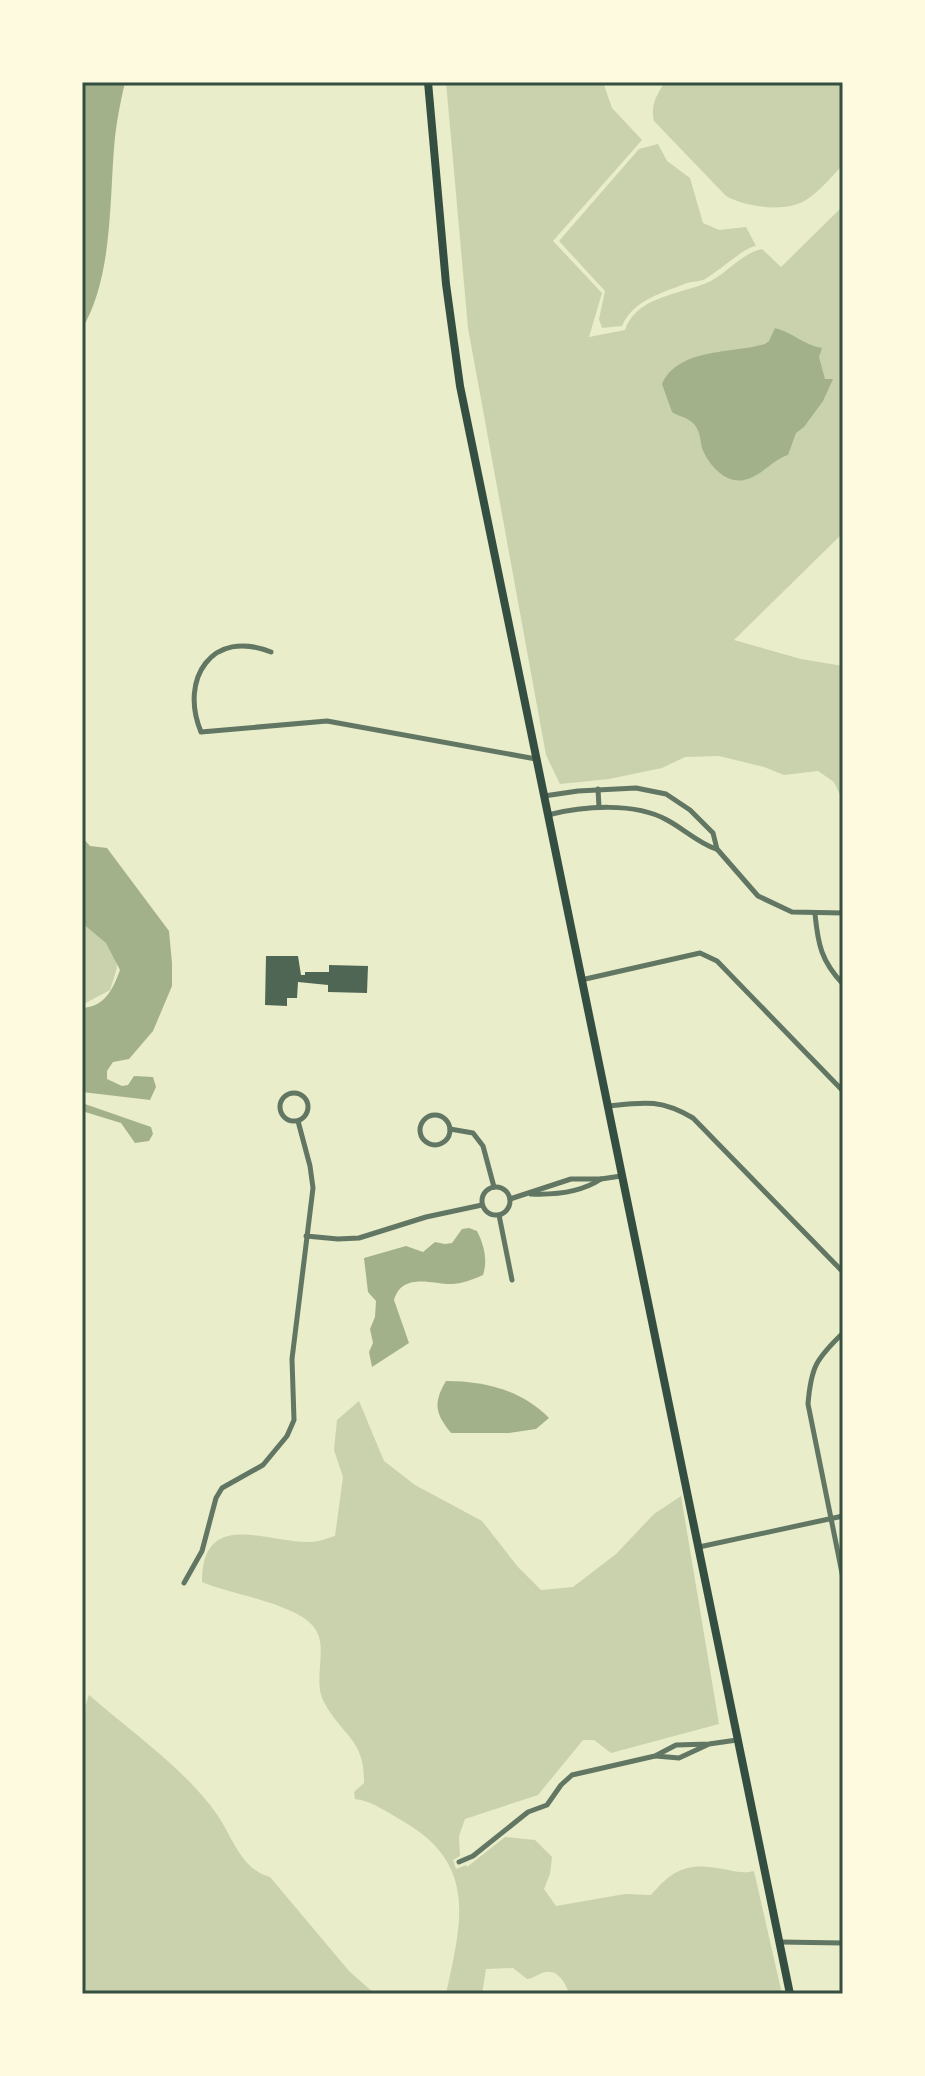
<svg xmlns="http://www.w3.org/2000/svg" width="925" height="2076" font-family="'Open Sans',sans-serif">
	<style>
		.green { fill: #cad2ad }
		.water { fill: #a3b18a }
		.building { fill: #4f6655 }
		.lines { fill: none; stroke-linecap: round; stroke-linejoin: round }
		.minor { stroke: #617663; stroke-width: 5 }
		.secondary { stroke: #344e41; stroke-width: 8 }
		.neatline { fill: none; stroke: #344e41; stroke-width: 3 }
	</style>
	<rect width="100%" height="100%" fill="#e9edc9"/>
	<g class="green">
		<path d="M446,82H606L604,85L612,108L642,140L553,241L602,293L589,337L625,330C636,298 675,295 704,284C726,276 739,254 762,249L781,267L843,206V533L734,640L801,659L843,666V801L834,782L818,771L784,775L764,767L719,756L685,757L662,768L609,779L560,784L546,755L468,328Z"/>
		<path d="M665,82H843V165C831,177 820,191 806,200C785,213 746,207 726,196L654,121C650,106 657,94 665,82Z"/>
		<path d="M658,144L667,161L690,178L703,223L719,230L746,227L756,246C746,246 718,272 705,279C700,282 693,281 687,283C662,293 633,300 622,326L602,328L599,319L605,291L559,241L639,149Z"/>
		<polygon points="82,922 114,943 117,968 110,990 82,1005"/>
		<path d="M359,1401L384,1461L415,1485L482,1521L518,1567L541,1590L573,1587L616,1554L654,1514L681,1496L719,1724L611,1753L594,1740H583L538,1795L465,1819L459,1836L460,1856L453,1860L456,1869L466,1865L467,1867L505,1837L535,1840L552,1857L550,1874L544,1889L556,1906L625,1894L651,1895C673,1869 688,1862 723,1869C734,1871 743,1874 754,1871L782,1994H569C567,1985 558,1969 546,1972C538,1973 536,1978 527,1979L513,1968L486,1969L482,1994H446C461,1924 478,1866 406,1823C390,1814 373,1801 355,1799L354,1792L364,1783C365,1739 342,1736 324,1702C313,1683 326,1654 318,1634C307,1604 230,1595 202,1582C202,1508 267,1543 310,1542C318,1542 328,1538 335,1536L343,1477L334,1450L337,1420Z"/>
		<path d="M89,1695C130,1731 185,1769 216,1813C232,1835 240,1869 270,1877L349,1971L375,1994H82V1715Z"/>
	</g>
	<g class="water">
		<path d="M82,82H125C121,100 117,118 115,137C109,197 114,275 82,329Z"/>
		<path d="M775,328C792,332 804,345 822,348L819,357L825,379H833L823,401L804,427L796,433L788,455C772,460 762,476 744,480C725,484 708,464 702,448C700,439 700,431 694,424C688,417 679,417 672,412L662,384C679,347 733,354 765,344L769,341Z"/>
		<path d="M82,837L90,846L107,848L169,931L172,963V986L153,1031L129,1059L113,1062L107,1071V1079L122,1086L128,1085L134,1076L153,1077L156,1087L150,1100L82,1092V1008C105,1007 113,989 120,970L106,943L82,923Z"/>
		<polygon points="82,1103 151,1127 153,1134 149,1141 135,1143 121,1123 82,1111"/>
		<path d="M469,1228L477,1231C484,1245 488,1260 483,1275C475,1279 461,1284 451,1284C432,1284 402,1272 394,1300L409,1343L372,1367L369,1352L373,1343L370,1329L375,1317L376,1301L368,1292L364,1258L406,1246L423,1252L435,1242L445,1244L452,1243L462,1229Z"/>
		<path d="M446,1381C484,1381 522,1390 549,1418L536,1429L509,1433H451C435,1413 433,1403 446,1381Z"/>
	</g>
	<polygon class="building" points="266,956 298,956 301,975 305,975 305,972 329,972 329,965 368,966 367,993 328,992 328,985 298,982 297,998 287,998 287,1006 265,1005"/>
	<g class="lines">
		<g class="minor">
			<path d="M271,652C212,628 179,679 201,732L327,721L536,759"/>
			<polyline points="598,789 599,807"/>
			<polyline points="544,796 578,791 636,788 666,794 690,810 713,833 717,849 758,896 792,912 843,913"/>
			<path d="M548,815C583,806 635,802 667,820C684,829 698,843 716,849"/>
			<path d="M815,914C818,944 821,961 843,984"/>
			<polyline points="581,980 700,953 717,961 843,1091"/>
			<circle cx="294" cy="1107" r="14"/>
			<path d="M609,1106C644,1102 661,1099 693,1118L843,1272"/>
			<circle cx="435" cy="1130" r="15"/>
			<polyline points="450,1129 473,1133 483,1146 494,1187"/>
			<circle cx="496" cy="1201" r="14"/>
			<path d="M531,1194C555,1195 580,1193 601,1179"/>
			<polyline points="510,1199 571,1179 601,1179 621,1176"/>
			<polyline points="499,1215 512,1280"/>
			<polyline points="306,1236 338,1239 359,1238 426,1217 482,1205"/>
			<path d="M843,1333C816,1359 811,1367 808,1404L843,1578"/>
			<polyline points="699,1547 843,1516"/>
			<polyline points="184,1583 202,1551 216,1498 222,1488 263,1465 287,1436 294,1420 292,1359 313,1188 310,1166 298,1121"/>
			<polyline points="656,1756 679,1758 707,1745"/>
			<polyline points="459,1862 473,1856 528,1812 547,1805 561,1785 572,1775 655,1756 676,1745 709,1744 737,1740"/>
			<polyline points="780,1942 843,1943"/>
		</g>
		<polyline class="secondary" points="428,82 446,284 460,386 790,1994"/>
	</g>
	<rect width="925" height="2076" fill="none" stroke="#fefae0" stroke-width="168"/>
	<rect x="84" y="84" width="757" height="1908" class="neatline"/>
</svg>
